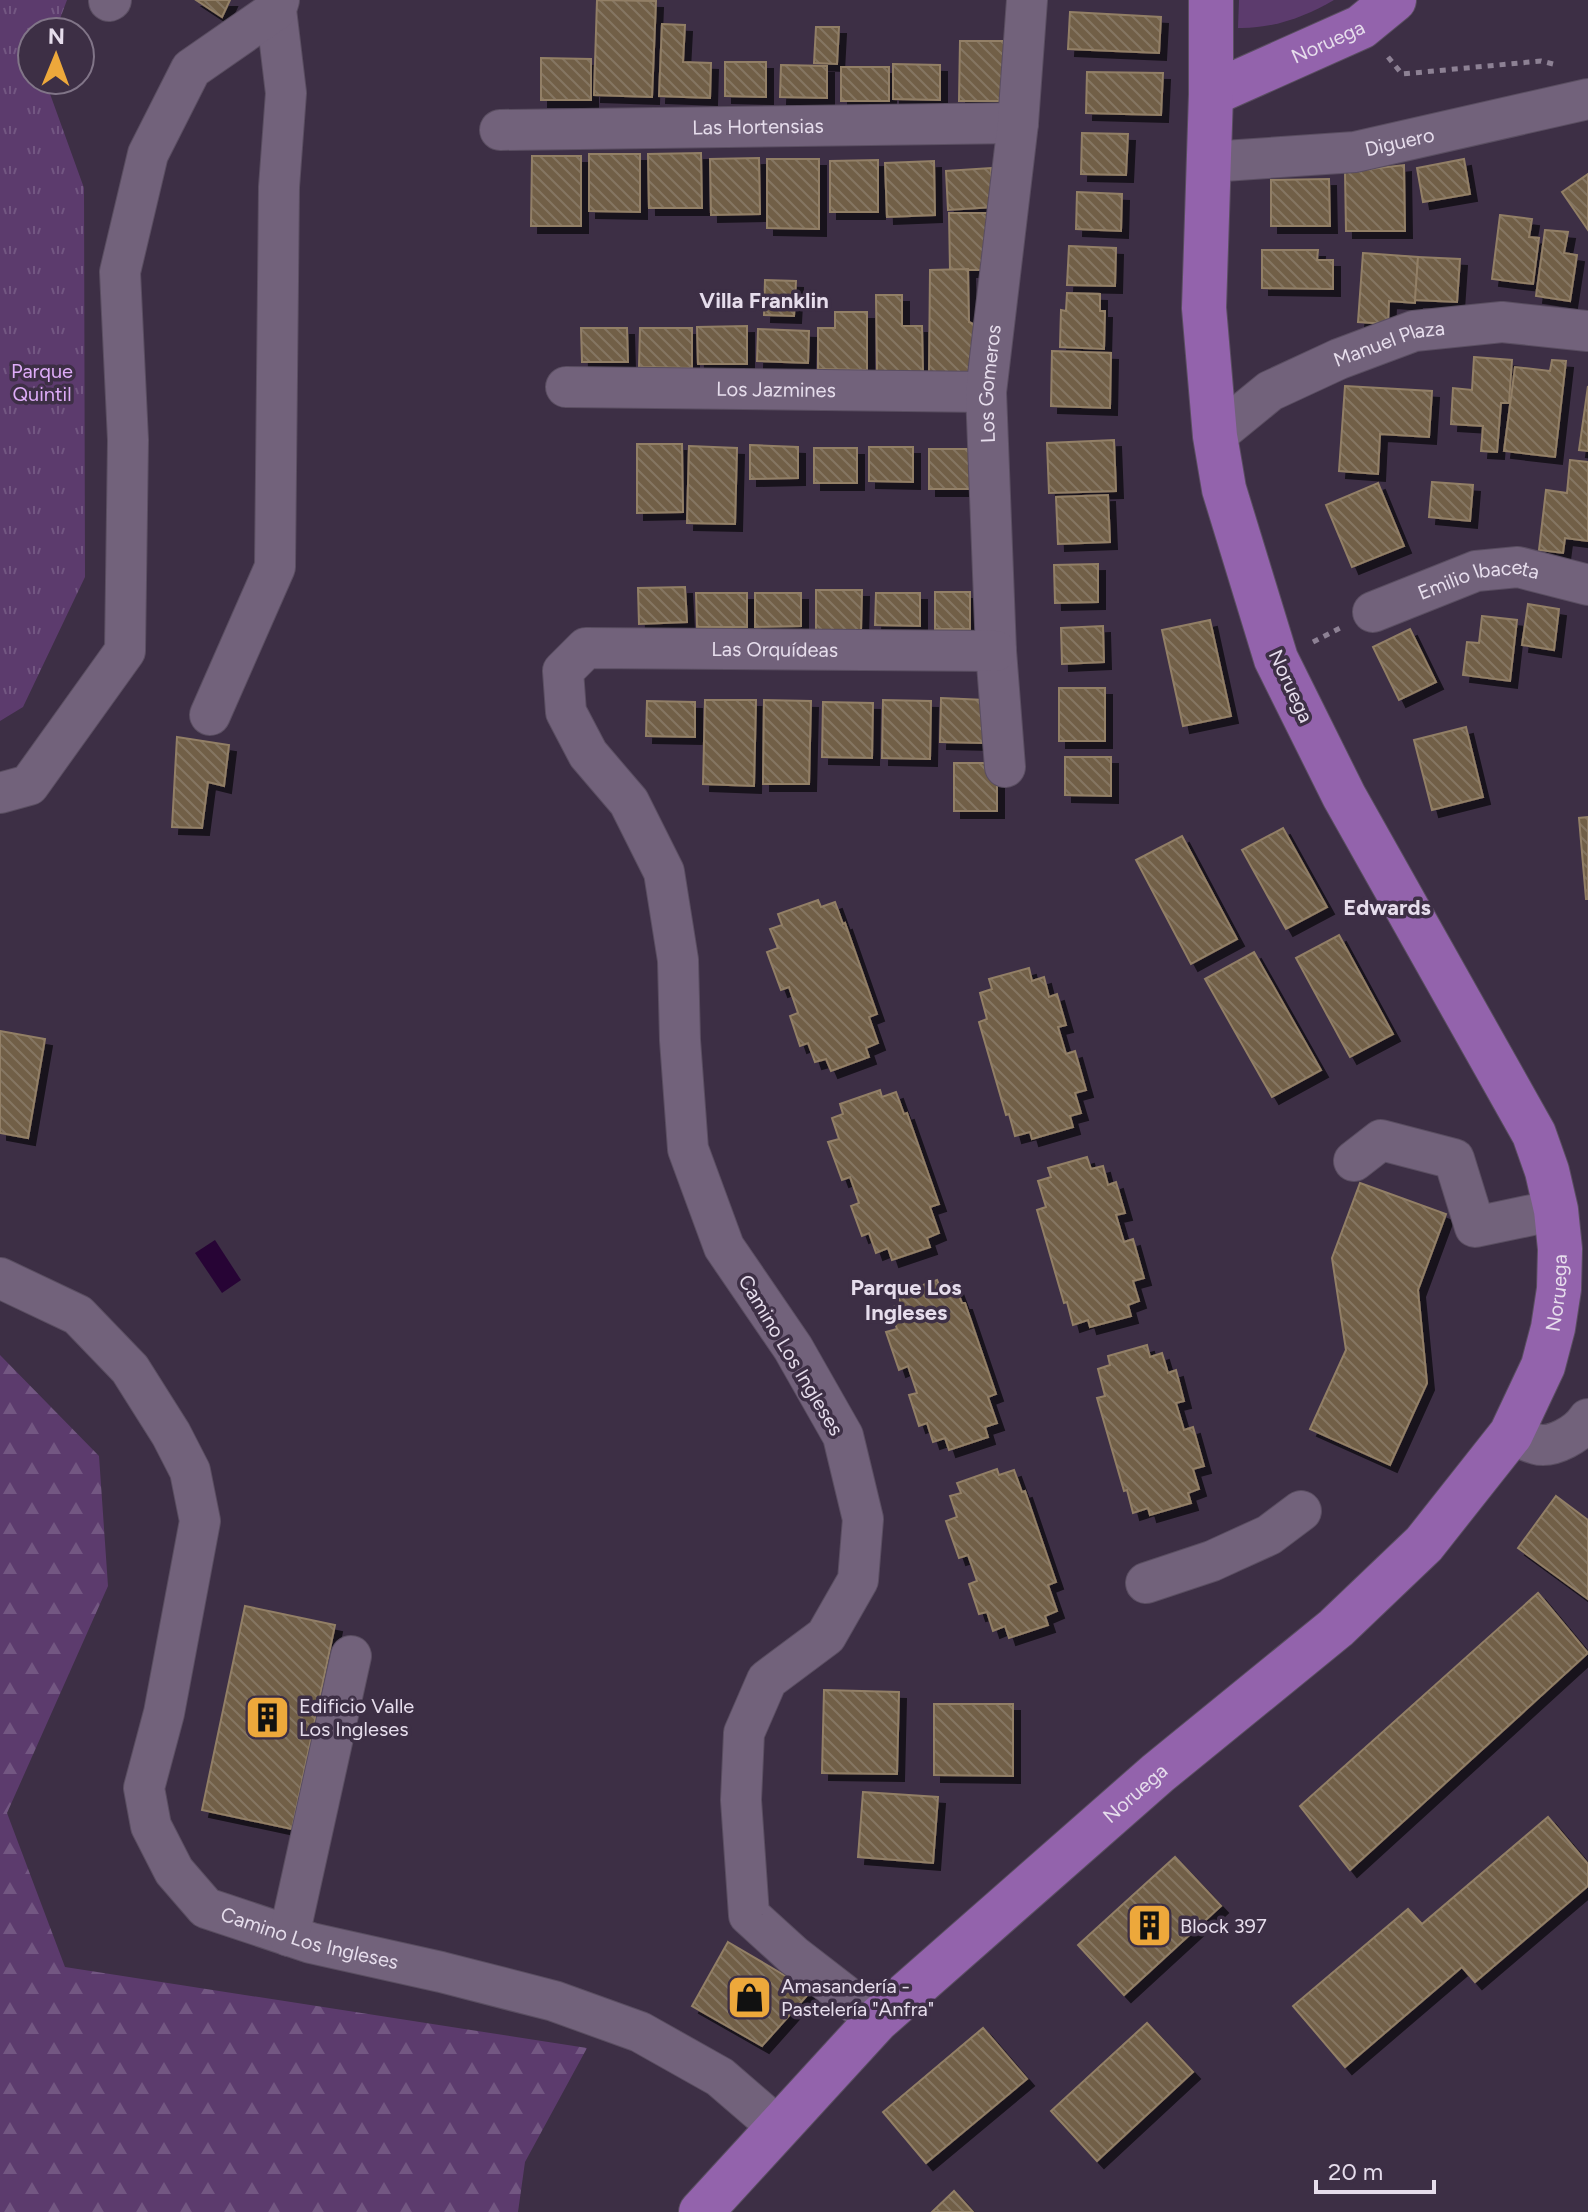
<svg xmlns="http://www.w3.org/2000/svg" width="1588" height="2212" font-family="Figtree,sans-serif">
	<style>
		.grass { fill: #5c3b6d }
		.forest { fill: url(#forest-firs) }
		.park { fill: url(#park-tufts) }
		.water { fill: #270435 }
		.building { fill: url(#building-back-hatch); stroke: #927f66; stroke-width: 2; filter: url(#shadow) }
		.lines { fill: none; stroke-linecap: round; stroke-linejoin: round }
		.minor-casing { stroke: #5a4e61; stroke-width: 42 }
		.major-casing { stroke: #5a4e61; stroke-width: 46 }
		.path { stroke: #8d8194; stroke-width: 5; stroke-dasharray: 6 6; stroke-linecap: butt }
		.minor { stroke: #72627b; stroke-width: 40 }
		.major { stroke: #9363ac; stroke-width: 44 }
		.labels { text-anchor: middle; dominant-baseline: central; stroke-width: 7; stroke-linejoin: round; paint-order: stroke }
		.street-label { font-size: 20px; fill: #e6ddec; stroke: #3d2f45 }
		.park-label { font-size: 20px; fill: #deacf8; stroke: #3d2f45 }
		.poi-label { font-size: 20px; fill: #e6ddec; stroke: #3d2f45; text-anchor: start }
		.neighbourhood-label { font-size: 22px; font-weight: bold; fill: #e6ddec; stroke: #3d2f45 }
	</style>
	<defs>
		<pattern id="forest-firs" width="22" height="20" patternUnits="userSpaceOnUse" patternTransform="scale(2)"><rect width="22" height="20" fill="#5c3b6d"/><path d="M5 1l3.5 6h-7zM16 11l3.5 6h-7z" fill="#735782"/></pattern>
		<pattern id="park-tufts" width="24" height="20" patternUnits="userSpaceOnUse" patternTransform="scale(2)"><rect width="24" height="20" fill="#5c3b6d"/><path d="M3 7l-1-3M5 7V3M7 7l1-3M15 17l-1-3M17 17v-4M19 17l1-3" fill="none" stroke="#735782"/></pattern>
		<pattern id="building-back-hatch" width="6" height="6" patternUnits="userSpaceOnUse" patternTransform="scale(2)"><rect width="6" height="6" fill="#715f47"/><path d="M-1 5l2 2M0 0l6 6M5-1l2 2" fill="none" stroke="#857662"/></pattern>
		<filter id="shadow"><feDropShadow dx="7" dy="7" stdDeviation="0" flood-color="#0009"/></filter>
	</defs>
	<rect width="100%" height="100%" fill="#3d2f45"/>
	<path class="grass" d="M1239,0H1334C1305,17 1272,29 1238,28Z"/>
	<polygon class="forest" points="0,1355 99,1456 108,1586 7,1813 65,1967 587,2048 525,2162 518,2212 0,2212"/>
	<polygon class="park" points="0,0 67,0 55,32 32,32 32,80 45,80 84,188 85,577 23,707 0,721"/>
	<polygon class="water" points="215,1240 241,1280 222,1293 195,1253"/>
	<g class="building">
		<polygon points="196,0 230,0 222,17"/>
		<polygon points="597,0 656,1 652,97 594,95"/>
		<polygon points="1070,12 1161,17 1159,53 1068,49"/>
		<polygon points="662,24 685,25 683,62 711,63 710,98 659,96"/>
		<polygon points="816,27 839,27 837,64 814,63"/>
		<polygon points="960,41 1006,41 1006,101 959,101"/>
		<polygon points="541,58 591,59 591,100 541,100"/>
		<polygon points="725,62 766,62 766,97 725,96"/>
		<polygon points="893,64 940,65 940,100 893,99"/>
		<polygon points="781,65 827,66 827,98 780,97"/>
		<rect x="841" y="67" width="48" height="34"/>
		<polygon points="1087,72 1163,73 1161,115 1086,113"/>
		<polygon points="1082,133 1128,134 1126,175 1081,174"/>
		<polygon points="701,153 702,208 649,208 648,154"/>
		<polygon points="589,154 640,154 640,212 589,211"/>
		<polygon points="532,156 581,156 581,226 531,226"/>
		<polygon points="759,158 760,214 711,215 710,159"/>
		<polygon points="767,159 819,159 819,229 767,228"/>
		<polygon points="1464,159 1470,194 1423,202 1417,168"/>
		<polygon points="878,160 878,212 830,212 830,161"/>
		<polygon points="934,161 935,215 887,217 885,163"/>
		<polygon points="1404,165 1405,231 1346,231 1345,172"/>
		<polygon points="991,168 994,207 948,210 946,171"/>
		<polygon points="1588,174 1588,230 1562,192"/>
		<polygon points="1329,179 1330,226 1271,226 1271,180"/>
		<polygon points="1077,192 1122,194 1121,231 1076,229"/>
		<polygon points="949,213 987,213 987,270 950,270"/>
		<polygon points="1500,215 1532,219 1529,237 1539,238 1533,284 1492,279"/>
		<polygon points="1545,230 1568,232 1564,253 1577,255 1570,301 1536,296"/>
		<polygon points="1069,246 1116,248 1115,286 1067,285"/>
		<polygon points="1262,250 1318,250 1317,260 1333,260 1333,289 1262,288"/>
		<polygon points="1363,253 1418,257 1415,303 1389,301 1388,324 1358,322"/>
		<polygon points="1418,257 1460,259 1457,302 1415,300"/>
		<polygon points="968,269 969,322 987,331 988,375 929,375 930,270"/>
		<polygon points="765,280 796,281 794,316 764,315"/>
		<polygon points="1067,293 1100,294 1100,311 1105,311 1104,349 1060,347 1061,310 1066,311"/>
		<polygon points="876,295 902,295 902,326 922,326 923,373 877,372"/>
		<polygon points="835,312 867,312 867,370 818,369 818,328 835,328"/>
		<polygon points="747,326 747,364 698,364 697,327"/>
		<polygon points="581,328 627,328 628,362 582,362"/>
		<polygon points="640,328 692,328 692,368 639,367"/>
		<polygon points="758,329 809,331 808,363 757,361"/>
		<polygon points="1052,351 1111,353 1110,408 1051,406"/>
		<polygon points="1474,357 1512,360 1509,403 1501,403 1497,452 1481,451 1483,426 1451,424 1453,388 1472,390"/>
		<polygon points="1552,360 1566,361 1555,457 1504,451 1515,367 1550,371"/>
		<polygon points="1345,386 1432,391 1429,437 1380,434 1378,474 1339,471"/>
		<polygon points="1588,386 1588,451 1579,450"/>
		<polygon points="1114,440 1116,491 1049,493 1047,443"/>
		<polygon points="637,444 682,444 683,512 637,513"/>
		<polygon points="750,445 798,447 798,478 750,479"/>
		<polygon points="689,446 737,448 735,524 687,523"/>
		<polygon points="869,447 913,447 913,482 869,481"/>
		<rect x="814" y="448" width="43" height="35"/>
		<rect x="929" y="449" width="47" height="40"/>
		<polygon points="1570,460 1588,462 1588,541 1565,538 1563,553 1539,550 1546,490 1567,493"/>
		<polygon points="1432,482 1473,485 1470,521 1429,517"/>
		<polygon points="1378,483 1404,546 1352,567 1326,505"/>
		<polygon points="1108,495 1110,542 1058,544 1056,497"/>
		<polygon points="1098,564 1098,602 1055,603 1054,565"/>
		<polygon points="685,587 687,622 639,624 638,588"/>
		<polygon points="816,590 862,590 861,630 816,630"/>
		<rect x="935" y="592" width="35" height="37"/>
		<polygon points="696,593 747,593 747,627 697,627"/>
		<polygon points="755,593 801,593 801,626 755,627"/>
		<polygon points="876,593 920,593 920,626 875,625"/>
		<polygon points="1528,604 1559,609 1554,650 1522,645"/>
		<polygon points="1482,616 1517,620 1510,681 1463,675 1467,642 1479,643"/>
		<polygon points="1210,620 1231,716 1183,726 1162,630"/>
		<polygon points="1103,626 1104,662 1062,664 1061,628"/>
		<polygon points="1410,629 1436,682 1399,700 1373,647"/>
		<rect x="1059" y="688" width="46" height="53"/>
		<polygon points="941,698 985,700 983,743 940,742"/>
		<polygon points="705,700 756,700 754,786 703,784"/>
		<polygon points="764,700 811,701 809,784 763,784"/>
		<polygon points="883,700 931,701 930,759 882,758"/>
		<polygon points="647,701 695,702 695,737 646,736"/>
		<polygon points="823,702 873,703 872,758 822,757"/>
		<polygon points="1466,727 1483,797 1432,810 1414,740"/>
		<polygon points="177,737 229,745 224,786 208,782 202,828 172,827"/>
		<polygon points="1065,757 1111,757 1111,796 1065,795"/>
		<rect x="954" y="763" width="43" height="48"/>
		<polygon points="1588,817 1588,899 1586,899 1579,818"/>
		<polygon points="1283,828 1327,907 1286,929 1242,850"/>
		<polygon points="1182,836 1237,939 1191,964 1136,860"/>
		<polygon points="818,900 821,907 835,902 843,924 845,923 877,1014 869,1017 878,1043 866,1048 869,1057 831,1071 826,1059 815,1062 808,1043 800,1046 790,1016 798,1013 789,987 781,990 767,952 778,948 770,929 782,925 778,914"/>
		<polygon points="1339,935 1393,1034 1350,1057 1296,958"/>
		<polygon points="1254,952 1321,1070 1272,1097 1205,979"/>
		<polygon points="1029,968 1032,981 1044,977 1049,997 1057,994 1066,1025 1058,1027 1066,1054 1075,1051 1086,1090 1075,1093 1081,1113 1070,1116 1073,1127 1032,1139 1030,1132 1015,1136 1009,1114 1006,1115 979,1022 987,1019 980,993 992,989 989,979"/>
		<polygon points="0,1031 45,1039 28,1138 0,1133"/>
		<polygon points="880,1090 882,1097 896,1092 904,1114 907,1113 939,1204 930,1207 939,1233 927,1238 930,1247 892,1260 888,1248 876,1253 869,1233 862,1236 851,1206 859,1203 850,1177 842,1180 828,1142 839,1139 832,1118 843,1114 840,1104"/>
		<polygon points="1087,1157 1091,1169 1103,1166 1108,1185 1116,1182 1125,1213 1116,1215 1124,1242 1133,1239 1144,1278 1133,1281 1139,1301 1128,1305 1131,1316 1090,1327 1088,1320 1073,1325 1067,1302 1064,1303 1037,1210 1046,1207 1038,1181 1051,1177 1048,1168"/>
		<polygon points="1360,1183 1446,1214 1418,1290 1427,1383 1390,1465 1310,1429 1346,1350 1332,1258"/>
		<polygon points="937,1280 940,1287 954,1282 962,1303 965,1303 996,1394 988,1397 997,1423 985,1427 988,1437 949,1450 945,1438 933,1442 927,1423 919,1426 909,1395 917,1393 908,1366 899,1370 886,1332 897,1329 890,1308 901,1304 897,1294"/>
		<polygon points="1147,1345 1150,1357 1162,1353 1168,1373 1176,1370 1184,1401 1176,1403 1184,1430 1193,1427 1204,1466 1193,1469 1199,1489 1188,1493 1191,1503 1150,1515 1148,1508 1133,1513 1127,1490 1124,1491 1097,1398 1105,1396 1098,1369 1110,1365 1108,1356"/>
		<polygon points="997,1469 999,1475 1014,1470 1022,1492 1025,1491 1056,1582 1048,1585 1057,1611 1045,1616 1048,1625 1009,1638 1005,1626 993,1631 987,1612 979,1614 969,1584 977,1581 968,1555 959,1558 946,1521 957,1517 950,1496 961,1493 957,1483"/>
		<polygon points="1556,1496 1588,1520 1588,1599 1518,1548"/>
		<polygon points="1538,1593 1588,1653 1350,1870 1300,1806"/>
		<polygon points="245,1606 335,1625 292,1829 202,1810"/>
		<polygon points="824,1690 899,1692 897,1774 822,1773"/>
		<polygon points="934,1704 1013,1704 1013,1776 934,1775"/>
		<polygon points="863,1792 938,1797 933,1863 858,1857"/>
		<polygon points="1548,1817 1588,1864 1588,1886 1475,1982 1462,1967 1345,2067 1293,2006 1408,1909 1422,1924"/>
		<polygon points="1175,1857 1221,1906 1124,1995 1078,1945"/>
		<polygon points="728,1942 811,1991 762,2046 692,2006"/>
		<polygon points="1147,2023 1193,2072 1097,2161 1051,2111"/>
		<polygon points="983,2028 1027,2079 926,2163 883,2112"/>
		<polygon points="954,2191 973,2212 932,2212"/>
	</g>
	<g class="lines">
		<defs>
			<g id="minor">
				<polyline points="109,1 111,0"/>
				<path id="s1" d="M500,130L1018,123"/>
				<path id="s2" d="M1209,162L1355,152L1588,99"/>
				<path id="s3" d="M566,387L986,392"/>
				<path id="s4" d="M1215,436L1270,391L1339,359L1414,331L1502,322L1588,331"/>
				<path id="s5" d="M1373,612L1476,571L1518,567L1588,585"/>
				<polyline points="210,715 275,567 279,187 286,93 276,10 279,0"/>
				<path id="s6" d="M1005,767L996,651L986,392L1018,123L1027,0"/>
				<polyline points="0,793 29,785 125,651 128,440 120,272 148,154 191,69 276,10"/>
				<polyline points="1354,1161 1381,1140 1454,1159 1475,1227 1556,1210"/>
				<path id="s7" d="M0,1278L78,1315L130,1369L171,1434L190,1471L200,1521L164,1713L144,1788L151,1826L174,1871L206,1908L311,1943L441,1972L554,2001L640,2032L720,2077L779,2128"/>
				<path d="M1511,1434C1519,1437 1528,1442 1536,1444C1553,1449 1579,1433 1588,1419"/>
				<polyline points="1146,1583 1212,1561 1269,1535 1301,1511"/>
				<polyline points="289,1936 351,1656"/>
				<path id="s8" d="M877,2020L793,1955L749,1915L741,1800L744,1733L767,1680L826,1636L858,1580L863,1519L843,1436L793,1348L724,1247L688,1149L680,1040L678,960L664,872L629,802L588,754L566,712L563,671L586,648L996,651"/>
			</g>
			<g id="major">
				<path id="s9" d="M1211,94L1361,27L1394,0"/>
				<path id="s10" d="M701,2212L877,2020L1158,1773L1336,1628L1424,1544L1511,1434L1543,1366L1553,1328L1559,1289L1560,1249L1556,1210L1547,1171L1534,1134L1344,796L1276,659L1224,489L1215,436L1204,308L1211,94V0"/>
			</g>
		</defs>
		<use href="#minor" class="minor-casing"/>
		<use href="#major" class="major-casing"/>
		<g class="path">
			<polyline points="1388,57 1402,74 1541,61 1553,64"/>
			<polyline points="1313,642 1340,628"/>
		</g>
		<use href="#minor" class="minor"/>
		<use href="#major" class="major"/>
	</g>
	<defs>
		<symbol id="building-square" viewBox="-11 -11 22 22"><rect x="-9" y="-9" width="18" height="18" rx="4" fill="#eda83b" stroke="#3d2f45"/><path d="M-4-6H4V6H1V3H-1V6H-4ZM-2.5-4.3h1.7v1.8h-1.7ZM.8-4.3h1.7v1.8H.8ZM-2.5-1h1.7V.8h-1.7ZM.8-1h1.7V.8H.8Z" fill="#111"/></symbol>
		<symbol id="shop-square" viewBox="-11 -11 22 22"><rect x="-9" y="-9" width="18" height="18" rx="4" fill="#eda83b" stroke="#3d2f45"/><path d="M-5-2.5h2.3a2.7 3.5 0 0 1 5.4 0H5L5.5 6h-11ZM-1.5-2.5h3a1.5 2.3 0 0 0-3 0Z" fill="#111"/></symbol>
	</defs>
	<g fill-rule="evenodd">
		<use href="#building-square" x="242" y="1692" width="51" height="51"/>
		<use href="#building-square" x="1124" y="1900" width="51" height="51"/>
		<use href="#shop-square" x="724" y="1972" width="51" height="51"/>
	</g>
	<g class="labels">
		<g class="street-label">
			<text stroke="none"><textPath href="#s9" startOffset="128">Noruega</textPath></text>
			<text stroke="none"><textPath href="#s1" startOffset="258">Las Hortensias</textPath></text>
			<text stroke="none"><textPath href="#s2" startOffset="192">Diguero</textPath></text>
			<text stroke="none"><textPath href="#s4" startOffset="200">Manuel Plaza</textPath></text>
			<text stroke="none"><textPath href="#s6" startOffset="384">Los Gomeros</textPath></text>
			<text stroke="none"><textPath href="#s3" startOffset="210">Los Jazmines</textPath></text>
			<text stroke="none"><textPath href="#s5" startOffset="112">Emilio Ibaceta</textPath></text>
			<text stroke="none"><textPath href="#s8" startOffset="1748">Las Orquídeas</textPath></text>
			<text transform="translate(1291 686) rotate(65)">Noruega</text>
			<text stroke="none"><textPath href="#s10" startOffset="1276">Noruega</textPath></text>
			<text transform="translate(791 1355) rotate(59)">Camino Los Ingleses</text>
			<text stroke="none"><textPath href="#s10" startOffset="604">Noruega</textPath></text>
			<text stroke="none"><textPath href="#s7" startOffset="850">Camino Los Ingleses</textPath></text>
		</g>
		<g class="park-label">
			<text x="42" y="371">Parque<tspan x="42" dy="23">Quintil</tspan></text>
		</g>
		<g class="poi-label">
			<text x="299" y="1706">Edificio Valle<tspan x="299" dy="23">Los Ingleses</tspan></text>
			<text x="1180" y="1926">Block 397</text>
			<text x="781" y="1986">Amasandería -<tspan x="781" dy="23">Pastelería "Anfra"</tspan></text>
		</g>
		<g class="neighbourhood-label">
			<text x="764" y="300">Villa Franklin</text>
			<text x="1387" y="907">Edwards</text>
			<text x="906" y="1287">Parque Los<tspan x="906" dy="25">Ingleses</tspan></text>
		</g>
	</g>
	<g transform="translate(56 56) rotate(1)"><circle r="38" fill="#3d2f45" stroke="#817588" stroke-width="2"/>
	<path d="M0-6L14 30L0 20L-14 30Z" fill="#eda83b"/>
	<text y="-12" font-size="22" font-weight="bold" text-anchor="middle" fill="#e6ddec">N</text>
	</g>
	<path d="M1316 2180v12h118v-12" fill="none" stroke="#e6ddec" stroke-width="4"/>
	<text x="1328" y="2180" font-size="24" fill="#e6ddec" stroke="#3d2f45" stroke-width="6" paint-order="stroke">20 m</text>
</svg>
